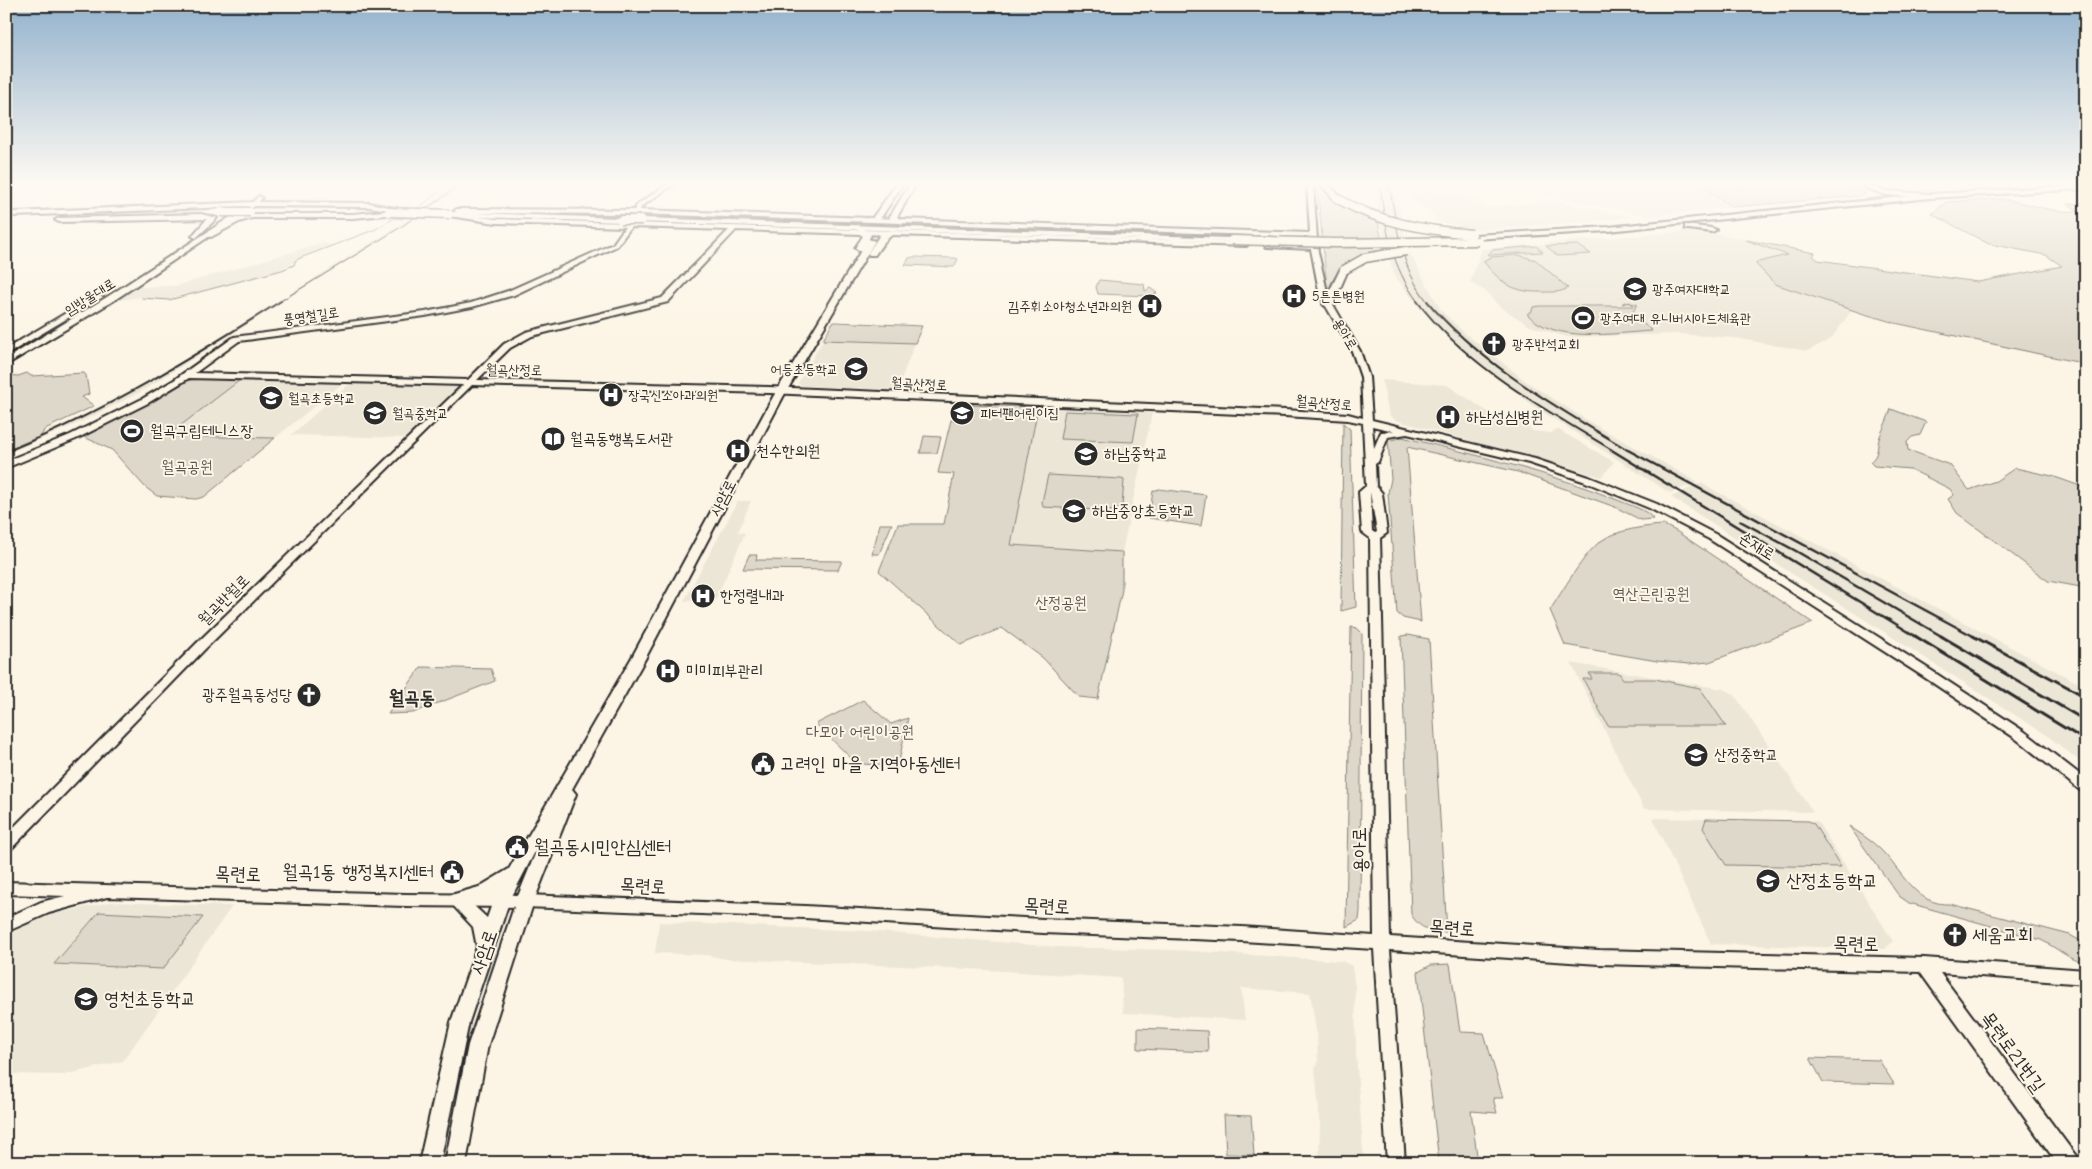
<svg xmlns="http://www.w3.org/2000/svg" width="2092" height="1169" font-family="'Comic Neue','Poor Story',sans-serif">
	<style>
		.built { fill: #ece6d7 }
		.green { fill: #ded8ca; stroke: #84827a }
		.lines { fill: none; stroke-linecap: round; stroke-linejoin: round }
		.stream { stroke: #7d7b74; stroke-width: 1 }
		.primary-tunnel { stroke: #d2cdc0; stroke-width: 8; stroke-dasharray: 8 4; stroke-linecap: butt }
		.secondary-casing { stroke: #2b2b2b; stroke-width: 4 }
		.primary-casing { stroke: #2b2b2b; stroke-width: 4 }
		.highway-casing { stroke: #2b2b2b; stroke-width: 4 }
		.secondary { fill: #fcf5e5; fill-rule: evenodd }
		.primary { fill: #fcf5e5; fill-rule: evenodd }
		.highway { fill: #fcf5e5; fill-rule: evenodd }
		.rail-far3 { stroke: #2b2b2b; stroke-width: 1 }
		.rail-far2 { stroke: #2b2b2b; stroke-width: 2 }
		.rail-far1 { stroke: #2b2b2b; stroke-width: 2.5 }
		.rail { stroke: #2b2b2b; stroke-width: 3 }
		.highway-bridge-casing { stroke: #2b2b2b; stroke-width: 11; stroke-linecap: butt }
		.highway-bridge { stroke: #fcf5e5; stroke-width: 8 }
		.labels { text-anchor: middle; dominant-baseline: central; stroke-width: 4; stroke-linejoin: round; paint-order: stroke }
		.far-poi-label { font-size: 14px; fill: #2b2b2b; stroke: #fcf5e5; text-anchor: start }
		.far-street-label { font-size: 14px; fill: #2b2b2b; stroke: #fcf5e5 }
		.poi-label { font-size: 16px; fill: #2b2b2b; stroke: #fcf5e5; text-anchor: start }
		.park-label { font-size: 16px; fill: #585653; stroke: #fcf5e5 }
		.street-label { font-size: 16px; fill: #2b2b2b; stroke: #fcf5e5 }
		.quarter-label { font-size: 19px; font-weight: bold; fill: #2b2b2b; stroke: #fcf5e5 }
		.near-poi-label { font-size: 19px; fill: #2b2b2b; stroke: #fcf5e5; text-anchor: start }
		.near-street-label { font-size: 19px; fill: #2b2b2b; stroke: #fcf5e5 }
	</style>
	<rect width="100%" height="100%" fill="#fcf5e5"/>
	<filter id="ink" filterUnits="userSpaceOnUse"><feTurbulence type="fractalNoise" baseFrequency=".02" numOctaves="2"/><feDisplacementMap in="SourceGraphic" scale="10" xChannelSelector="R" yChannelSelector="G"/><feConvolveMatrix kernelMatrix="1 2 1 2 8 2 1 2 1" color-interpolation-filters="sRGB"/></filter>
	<g filter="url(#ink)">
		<g class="built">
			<polygon points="459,184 463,184 436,204 142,391 83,421 6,454 6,450 102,408 162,374 382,236"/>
			<polygon points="1377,184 1395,184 1407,248 1441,310 1467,335 1527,382 1593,424 1698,482 1670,493 1535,407 1463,350 1420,308 1396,278 1385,248 1378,208"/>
			<polygon points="1502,184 1697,184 1733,207 1649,216 1524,191"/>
			<polygon points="1427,188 1464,194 1487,207 1553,201 1636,217 1479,230 1438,222 1431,212 1413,199 1412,196"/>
			<polygon points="1701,230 1746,240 1788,256 1755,263 1775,284 1852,310 1831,339 1807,351 1736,338 1678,334 1567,337 1530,326 1499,306 1485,291 1470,282 1482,249"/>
			<polygon points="322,243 331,245 300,257 285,269 214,289 164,300 144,297 118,300 137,287 176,286"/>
			<polygon points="1280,291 1306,292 1308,301 1282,300"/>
			<polygon points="823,340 915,343 897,390 801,386 798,383"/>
			<polygon points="240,380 337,383 342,384 275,438 166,436"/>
			<polygon points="1382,380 1447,385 1493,415 1523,423 1533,431 1551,433 1557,429 1614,462 1602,477 1395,420 1389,415"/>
			<polygon points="353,384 457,387 460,387 408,438 291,435 347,386"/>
			<polygon points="955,405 972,405 968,421 951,420"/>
			<polygon points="1038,407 1152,413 1122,552 1010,545"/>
			<polygon points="1701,483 2086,687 2086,766 2045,734 1671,497"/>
			<polygon points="738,501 751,501 738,532 745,533 715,601 684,601"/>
			<polygon points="1571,663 1723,689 1734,694 1813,812 1644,809"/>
			<polygon points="1653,818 1817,821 1893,941 1885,949 1711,944"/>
			<polygon points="111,902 232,906 123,1061 64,1075 6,1074 6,938 23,926 47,915"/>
			<polygon points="659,922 868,931 1056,947 1174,950 1342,961 1352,966 1355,987 1356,1054 1364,1163 1319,1163 1320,1124 1315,1067 1318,1065 1317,1036 1310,993 1241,988 1245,1020 1123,1013 1121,978 950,968 726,959 706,955 655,953"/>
		</g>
		<g class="green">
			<polygon points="1697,184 1846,184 1866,194 1858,196 1733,207"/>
			<path d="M1317,185L1341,206L1378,221L1384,254C1364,261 1336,264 1330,287H1327Z"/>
			<path d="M2000,199C2029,202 2050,214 2080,211L2068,204L2086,203V364L1895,323L1861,313L1775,284L1755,263L1787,255L1746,240L1815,253L1813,256L1818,260L1978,282L2062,266L2046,255L1989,244L1932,214L1946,202Z"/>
			<polygon points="1578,245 1591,254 1558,256 1546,246"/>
			<polygon points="1536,246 1543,252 1488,255 1492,250"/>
			<path d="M1518,255L1536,260L1568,288C1562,292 1555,292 1548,292C1516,293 1504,287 1483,261L1491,257Z"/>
			<polygon points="913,257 955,258 958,259 954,267 905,265 909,258"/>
			<polygon points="1099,280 1144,284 1145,291 1150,288 1157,293 1150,296 1098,294 1096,287"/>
			<path d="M1624,302L1637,304L1632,314L1652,331C1614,333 1555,344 1527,314L1532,311L1533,307L1540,306H1634L1630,302L1622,304Z"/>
			<polygon points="833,322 836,322 922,326 915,343 823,340"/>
			<polygon points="27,373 31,376 84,373 86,375 89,394 82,397 94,406 45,429 41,436 6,450 8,383 6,375 18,376"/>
			<polygon points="192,379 240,380 167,436 275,438 204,497 196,499 157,496 145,487 112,450 84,437"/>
			<polygon points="972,405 1038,407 1011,545 1122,552 1122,590 1098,699 1079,697 1043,658 1002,628 961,645 879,571 898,524 944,524 954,474 938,473 951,420 968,421"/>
			<path d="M1891,409L1926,422L1920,435L1912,437L1907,442L1908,450L1950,465L1969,490L1996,481L2015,468L2052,476L2086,488V588L2048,581L1957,513L1948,499L1954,495L1950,489L1910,469L1874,466L1870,462C1880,454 1876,447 1880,436C1884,427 1888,418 1891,409Z"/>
			<polygon points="1065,411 1138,414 1133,442 1060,439"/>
			<polygon points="1343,423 1350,429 1356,607 1341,611"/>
			<polygon points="924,436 941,437 937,453 920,453"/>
			<path d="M1402,437C1477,455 1549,472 1620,501C1629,505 1648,510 1653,519L1641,520L1615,507L1518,472L1407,447L1421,622L1403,618L1397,613L1388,493L1391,479L1388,441Z"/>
			<polygon points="1048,475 1121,479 1124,480 1122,507 1114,511 1043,507 1042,502"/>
			<polygon points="1159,489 1206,495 1201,526 1149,518 1153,491"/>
			<polygon points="880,524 892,524 879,554 872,554"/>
			<path d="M1664,525L1676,531L1813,623L1709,662L1689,664L1657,661L1565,645L1550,610C1562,592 1584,553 1601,541C1616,530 1646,526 1664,525Z"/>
			<polygon points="749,555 757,555 756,560 842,561 838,570 743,569"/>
			<polygon points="1351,627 1357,628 1362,633 1360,911 1359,920 1346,927"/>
			<path d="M1408,635L1429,639L1447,932C1431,932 1419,929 1411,914L1401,636Z"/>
			<polygon points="421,667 491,669 495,681 413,713 388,714"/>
			<polygon points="1589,673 1619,673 1623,679 1655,679 1700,688 1726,726 1608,726 1583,679 1592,679"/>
			<polygon points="863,700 891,724 908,718 898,766 862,764 853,760 816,724"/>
			<polygon points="1706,819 1809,821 1814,824 1841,867 1726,865 1703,828"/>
			<path d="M1849,826C1859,833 1871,840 1880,849C1901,869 1915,906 1950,904L2070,935L2086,944V963C2070,961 2056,947 2041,940L1909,903L1899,896Z"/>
			<polygon points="99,912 203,917 163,969 54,964"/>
			<polygon points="1450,964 1460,1032 1484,1033 1503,1098 1493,1098 1497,1113 1471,1111 1478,1163 1439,1163 1418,972 1431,965"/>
			<polygon points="1138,1028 1207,1031 1208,1052 1138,1049"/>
			<polygon points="1810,1058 1879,1060 1894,1084 1823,1082"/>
			<polygon points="1224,1115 1251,1116 1254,1155 1226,1154"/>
		</g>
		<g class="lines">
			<g class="stream">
				<polyline points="414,211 450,184"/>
				<polyline points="142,298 169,300 282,270 294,265 295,261 300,258 376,229 395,218 402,219 407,215"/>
			</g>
			<polyline class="primary-tunnel" points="871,241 888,213"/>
			<defs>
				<g id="secondary">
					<path d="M668,184H674L642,206L640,210L1310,233L1307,184H1313L1318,252L1328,296L1360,351L1369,377L1372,420L1535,459L1589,477L1657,504L1717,535L1932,671L2025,732L2086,779V792L2081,791L2015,738L1924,677L1709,539L1649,508L1583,481L1529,463L1407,434L1388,437L1378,462L1375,464L1376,486L1382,493L1387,533L1380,538L1390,937L1599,950L1924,958L2086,970V984L1940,973L2076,1156L2078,1163H2057L1920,972L1599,964L1390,950L1405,1163H1387L1374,949L1242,941L1043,933L805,918L525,907L405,906L107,897L49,913L6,932V918L41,902L65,896L6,894V882L405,894L525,895L805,906L1043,919L1242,927L1374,936L1370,538L1362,532L1359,492L1366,486L1363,423L1348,420L1285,416L769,393L472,385L205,649L11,849L6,851V835L197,643L463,385L189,378L148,403L76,439L6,468V461L70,435L142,399L174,380L234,337L425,312L471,303L508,291L613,244L625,227L496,223L449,216L447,215V213L496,219L627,223L632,214L457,213L454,211L457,209L634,210L638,204ZM638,214L1311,237V245L1267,243L1264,245L1267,247L1311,249L1320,296L1352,351L1361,377L1363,418L1348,414L1285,410L769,387L477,380L510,348L532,336L668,302L736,230L1246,246L1249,244L1246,242L633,223ZM631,227L729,230L662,298L526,332L504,344L468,380L195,373L239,341L425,316L472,307L514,295L617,246ZM1372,426L1394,431L1381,432L1374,448ZM1370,492L1377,532L1375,533L1372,531Z"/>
					<polygon points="1856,184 1864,184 1887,191 1930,194 1933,196 1930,198 1886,195"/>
					<polygon points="259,196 262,198 256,205 113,301 6,365 6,359 107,297 252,203"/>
					<polygon points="96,295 103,297 6,355 6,349"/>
				</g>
				<g id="primary">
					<polygon points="897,184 903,184 880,219 874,219 873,217"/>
					<polygon points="910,184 916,184 897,217 906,222 902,224 889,218"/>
					<polygon points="858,229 864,229 871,235 862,250 859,250 855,248 863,236 858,233"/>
					<path d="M893,230L897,232C885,239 883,243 875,255H869L868,253L881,233Z"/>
					<path d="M868,239L875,241L783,397L645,659L572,789L576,794L534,901L488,1045L466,1163H445L468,1045L516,901L540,842L509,902L469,1022L440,1163H419L451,1022L477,947L473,927L448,900L451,895L479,887L509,869L631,659L773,397ZM495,895L487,918L472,904Z"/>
				</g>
				<g id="highway">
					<polygon points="1321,184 1328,184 1341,197 1341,201 1335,201"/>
					<polygon points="2086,185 2086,189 1930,198 1608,231 1474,239 1470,237 1474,235 1608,227 1930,194"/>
					<polygon points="254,202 369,203 399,209 395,211 369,207 254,206 14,216 10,214 14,212"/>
					<polygon points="383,211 386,211 386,215 353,218 252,218 239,222 211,237 204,235 233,218 252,214 353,214"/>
					<polygon points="446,212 621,218 625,220 621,222 449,216 445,214"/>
					<polygon points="201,214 217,218 196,238 192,236 207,219 59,222 55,220 59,218"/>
					<polygon points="642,218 1232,238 1236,240 1232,242 639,222 639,218"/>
					<polygon points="1685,225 1712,228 1716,230 1712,232 1688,229 1685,229"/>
					<polygon points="1344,267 1348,270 1333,304 1325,306 1323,304 1340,270"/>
				</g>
			</defs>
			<use href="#secondary" class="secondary-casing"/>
			<use href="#primary" class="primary-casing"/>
			<use href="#highway" class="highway-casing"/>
			<use href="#secondary" class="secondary"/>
			<use href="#primary" class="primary"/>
			<use href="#highway" class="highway"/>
			<g class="rail-far3">
				<path d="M1380,184C1385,227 1391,266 1418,302"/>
				<path d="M1389,184C1397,225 1400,269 1428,302"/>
				<polyline points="279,302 401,227 461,184"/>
			</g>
			<g class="rail-far2">
				<path d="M1417,301C1467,367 1543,408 1612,450"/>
				<path d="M1427,301C1481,365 1557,407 1628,450"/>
				<path d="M10,450C106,411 193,357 281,301"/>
			</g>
			<g class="rail-far1">
				<polyline points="1610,449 1917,637"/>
				<polyline points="1626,449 1975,637"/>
				<polyline points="6,452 13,449"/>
				<polyline points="1740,521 1796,551 1943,637"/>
			</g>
			<g class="rail">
				<polyline points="1915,636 2086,741"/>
				<polyline points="1941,636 2086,721"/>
				<polyline points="1973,636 2086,697"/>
			</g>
			<defs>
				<g id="highway-bridge">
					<path d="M1338,199C1380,223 1425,230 1472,234"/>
					<polyline points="221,212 250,212"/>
					<polyline points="389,212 449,214"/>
					<polyline points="621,220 642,220"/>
					<polyline points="1232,240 1335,243 1478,241"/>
					<polyline points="1344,270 1365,258 1406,251"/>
				</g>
			</defs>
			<use href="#highway-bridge" class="highway-bridge-casing"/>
			<use href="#highway-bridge" class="highway-bridge"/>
		</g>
	</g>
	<linearGradient id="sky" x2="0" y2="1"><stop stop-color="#93b2cd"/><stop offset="0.53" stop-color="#fefaf3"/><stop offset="1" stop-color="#fefaf3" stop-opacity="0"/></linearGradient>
	<rect width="2092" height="347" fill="url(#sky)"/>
	<defs>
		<symbol id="school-disc" viewBox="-11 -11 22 22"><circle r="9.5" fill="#2b2b2b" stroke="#fcf5e5"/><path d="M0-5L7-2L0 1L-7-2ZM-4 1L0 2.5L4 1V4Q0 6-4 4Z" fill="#fff"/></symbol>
		<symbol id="hospital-disc" viewBox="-11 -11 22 22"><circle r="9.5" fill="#2b2b2b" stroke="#fcf5e5"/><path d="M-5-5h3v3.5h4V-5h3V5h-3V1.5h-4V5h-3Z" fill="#fff"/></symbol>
		<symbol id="stadium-disc" viewBox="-11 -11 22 22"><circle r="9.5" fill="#2b2b2b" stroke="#fcf5e5"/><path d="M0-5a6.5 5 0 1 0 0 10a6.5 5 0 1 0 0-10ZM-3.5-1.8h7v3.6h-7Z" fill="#fff"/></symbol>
		<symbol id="church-disc" viewBox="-11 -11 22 22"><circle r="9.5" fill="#2b2b2b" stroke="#fcf5e5"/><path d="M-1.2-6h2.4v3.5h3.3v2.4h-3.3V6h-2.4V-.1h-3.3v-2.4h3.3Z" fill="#fff"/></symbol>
		<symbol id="library-disc" viewBox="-11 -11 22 22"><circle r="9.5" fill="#2b2b2b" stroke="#fcf5e5"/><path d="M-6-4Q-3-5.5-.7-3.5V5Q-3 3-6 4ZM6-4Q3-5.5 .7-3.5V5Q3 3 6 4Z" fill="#fff"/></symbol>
		<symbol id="civic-disc" viewBox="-11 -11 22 22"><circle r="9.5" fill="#2b2b2b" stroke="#fcf5e5"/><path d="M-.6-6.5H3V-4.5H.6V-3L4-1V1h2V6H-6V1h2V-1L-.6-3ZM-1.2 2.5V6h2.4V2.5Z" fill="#fff"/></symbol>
	</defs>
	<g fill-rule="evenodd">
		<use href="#school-disc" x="1621" y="275" width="28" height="28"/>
		<use href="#hospital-disc" x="1280" y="282" width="28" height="28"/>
		<use href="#hospital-disc" x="1136" y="292" width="28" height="28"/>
		<use href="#stadium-disc" x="1569" y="304" width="28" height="28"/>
		<use href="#church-disc" x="1480" y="330" width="28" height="28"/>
		<use href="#school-disc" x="842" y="355" width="28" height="28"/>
		<use href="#hospital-disc" x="597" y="381" width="28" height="28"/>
		<use href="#school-disc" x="257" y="384" width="28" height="28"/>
		<use href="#school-disc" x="361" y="399" width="28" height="28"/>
		<use href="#school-disc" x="948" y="399" width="28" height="28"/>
		<use href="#hospital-disc" x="1434" y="403" width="28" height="28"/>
		<use href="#stadium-disc" x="118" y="417" width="28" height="28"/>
		<use href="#library-disc" x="539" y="425" width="28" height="28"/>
		<use href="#hospital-disc" x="724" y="437" width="28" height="28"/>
		<use href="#school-disc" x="1072" y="440" width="28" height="28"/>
		<use href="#school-disc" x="1060" y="497" width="28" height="28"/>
		<use href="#hospital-disc" x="689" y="582" width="28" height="28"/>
		<use href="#hospital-disc" x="654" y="657" width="28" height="28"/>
		<use href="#church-disc" x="295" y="681" width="28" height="28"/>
		<use href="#school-disc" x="1682" y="741" width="28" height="28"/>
		<use href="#civic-disc" x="749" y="750" width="28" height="28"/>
		<use href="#civic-disc" x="503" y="833" width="28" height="28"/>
		<use href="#civic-disc" x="438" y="858" width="28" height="28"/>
		<use href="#school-disc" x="1754" y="867" width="28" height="28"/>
		<use href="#church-disc" x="1941" y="921" width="28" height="28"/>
		<use href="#school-disc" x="72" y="985" width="28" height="28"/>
	</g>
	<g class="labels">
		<g class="far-poi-label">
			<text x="1652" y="289">광주여자대학교</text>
			<text x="1312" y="296">5튼튼병원</text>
			<text x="1132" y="306" text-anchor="end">김주휘소아청소년과의원</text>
			<text x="1600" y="318">광주여대 유니버시아드체육관</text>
			<text x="1512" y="344">광주반석교회</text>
			<text x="838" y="369" text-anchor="end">어등초등학교</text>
			<text x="628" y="395">장국신소아과의원</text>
			<text x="288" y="398">월곡초등학교</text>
			<text x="392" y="413">월곡중학교</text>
			<text x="980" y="413">피터팬어린이집</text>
		</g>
		<g class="far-street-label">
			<text transform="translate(90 297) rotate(-32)">임방울대로</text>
			<text transform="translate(311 316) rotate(-8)">풍영철길로</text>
			<text transform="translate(1345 334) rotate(59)">용아로</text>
			<text transform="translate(514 370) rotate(1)">월곡산정로</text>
			<text transform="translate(919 384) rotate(3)">월곡산정로</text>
			<text transform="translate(1324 403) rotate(5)">월곡산정로</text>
		</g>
		<g class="poi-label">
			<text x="1466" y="417">하남성심병원</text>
			<text x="150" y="431">월곡구립테니스장</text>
			<text x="570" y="439">월곡동행복도서관</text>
			<text x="756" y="451">천수한의원</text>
			<text x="1104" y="454">하남중학교</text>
			<text x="1092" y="511">하남중앙초등학교</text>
			<text x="720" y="596">한정렬내과</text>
			<text x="686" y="671">미미피부관리</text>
			<text x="292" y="695" text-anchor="end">광주월곡동성당</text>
			<text x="1714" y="755">산정중학교</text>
		</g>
		<g class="park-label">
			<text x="187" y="467">월곡공원</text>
			<text x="1651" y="594">역산근린공원</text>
			<text x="1061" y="603">산정공원</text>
			<text x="860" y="732">다모아 어린이공원</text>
		</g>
		<g class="street-label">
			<text transform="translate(723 498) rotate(-63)">사암로</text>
			<text transform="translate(1757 546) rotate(32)">손재로</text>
			<text transform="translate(224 600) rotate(-45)">월곡반월로</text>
		</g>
		<g class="quarter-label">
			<text x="412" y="698">월곡동</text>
		</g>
		<g class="near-poi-label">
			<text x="780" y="764">고려인 마을 지역아동센터</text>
			<text x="534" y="847">월곡동시민안심센터</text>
			<text x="434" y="872" text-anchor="end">월곡1동 행정복지센터</text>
			<text x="1786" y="881">산정초등학교</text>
			<text x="1972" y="935">세움교회</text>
			<text x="104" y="999">영천초등학교</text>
		</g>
		<g class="near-street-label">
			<text transform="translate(1360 850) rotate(-91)">용아로</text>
			<text transform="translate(238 874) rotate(2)">목련로</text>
			<text transform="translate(643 886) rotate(3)">목련로</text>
			<text transform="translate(1047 906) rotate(3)">목련로</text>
			<text transform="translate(1452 928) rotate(4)">목련로</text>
			<text transform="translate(1856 944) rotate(1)">목련로</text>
			<text transform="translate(484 952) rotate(-71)">사암로</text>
			<text transform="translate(2013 1052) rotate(54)">목련로21번길</text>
		</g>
	</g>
	<rect width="2092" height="1169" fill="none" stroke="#fcf5e5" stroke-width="25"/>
	<rect x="12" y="12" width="2067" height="1144" fill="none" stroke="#2b2b2b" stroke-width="2" filter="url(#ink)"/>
</svg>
